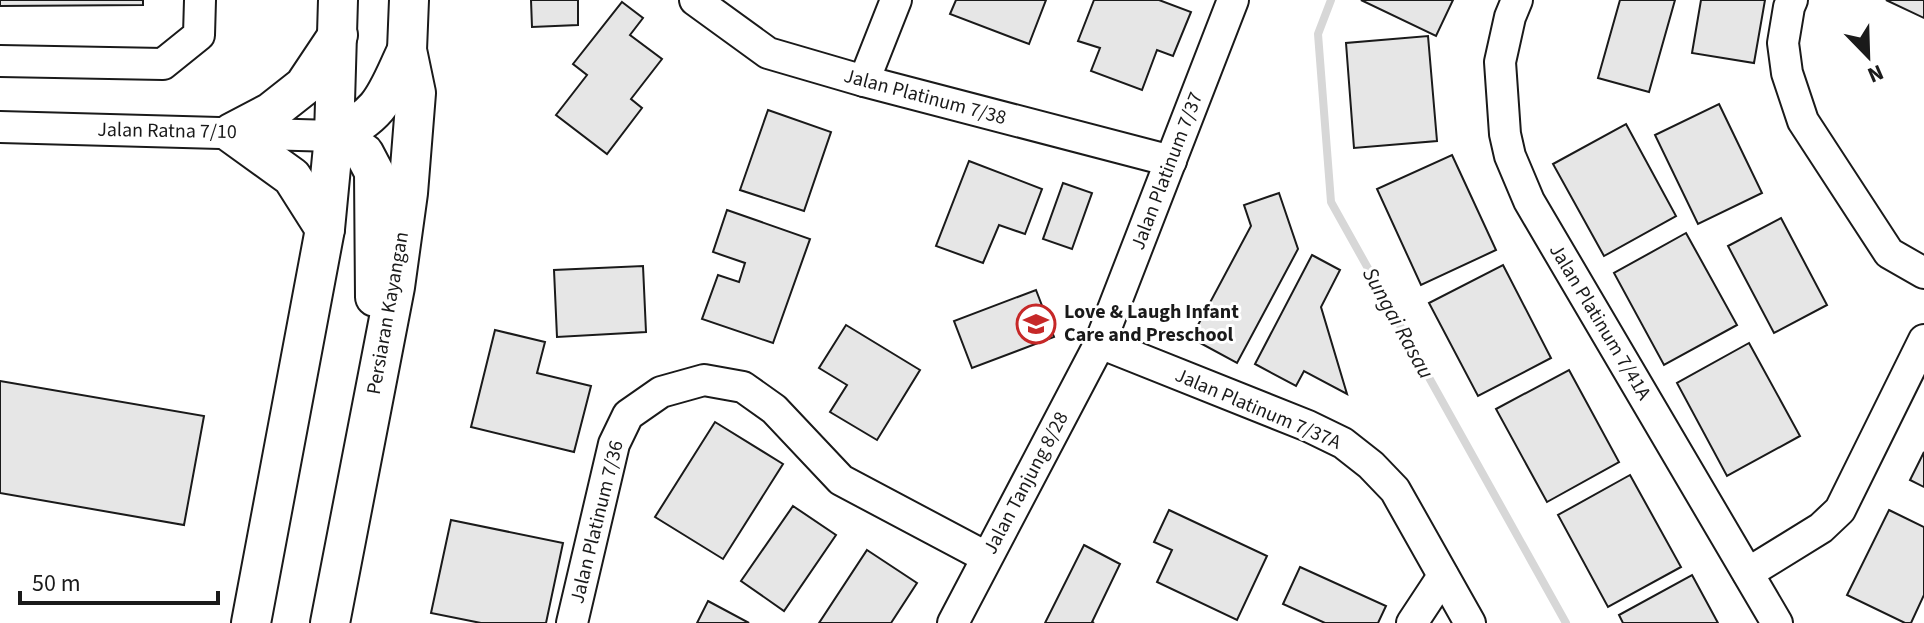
<svg xmlns="http://www.w3.org/2000/svg" width="1924" height="623" font-family="'Source Sans 3',sans-serif">
	<style>
		.lines { fill: none; stroke-linecap: round; stroke-linejoin: round }
		.stream { stroke: #d7d7d7; stroke-width: 8 }
		.building { fill: #e6e6e6; stroke: #1a1a1a; stroke-width: 2 }
		.minor-casing { stroke: #1a1a1a; stroke-width: 34 }
		.major-casing { stroke: #1a1a1a; stroke-width: 42 }
		.minor { stroke: #fff; stroke-width: 30 }
		.major { stroke: #fff; stroke-width: 38 }
		.labels { text-anchor: middle; dominant-baseline: central; stroke-width: 6; stroke-linejoin: round; paint-order: stroke }
		.street-label { font-size: 20px; fill: #1a1a1a; stroke: #fff }
		.poi-label { font-size: 20px; font-weight: bold; fill: #1a1a1a; stroke: #fff; text-anchor: start }
		.water-label { font-size: 22px; font-style: italic; fill: #1a1a1a; stroke: #fff }
	</style>
	<rect width="100%" height="100%" fill="#fff"/>
	<g class="lines">
		<polyline class="stream" points="1331,0 1318,34 1331,202 1566,623"/>
	</g>
	<g class="building">
		<polygon points="0,0 143,0 143,5 0,6"/>
		<polygon points="531,0 578,0 578,25 532,27"/>
		<polygon points="956,0 1046,0 1029,44 950,14"/>
		<polygon points="1094,0 1159,0 1191,12 1173,56 1157,50 1142,90 1091,71 1100,48 1078,41"/>
		<polygon points="1361,0 1453,0 1436,36"/>
		<polygon points="1620,0 1675,0 1649,92 1598,78"/>
		<polygon points="1701,0 1765,0 1754,63 1692,53"/>
		<polygon points="1886,0 1924,0 1924,18"/>
		<polygon points="622,2 643,18 630,35 662,59 631,99 642,108 607,154 556,115 587,75 573,64"/>
		<polygon points="1428,36 1437,141 1354,148 1346,43"/>
		<polygon points="1719,104 1762,193 1698,224 1655,135"/>
		<polygon points="768,110 831,132 804,211 740,190"/>
		<polygon points="1626,124 1676,216 1604,256 1553,164"/>
		<polygon points="1452,155 1496,250 1421,285 1377,189"/>
		<polygon points="969,161 1042,189 1025,234 999,225 983,263 936,246"/>
		<polygon points="1063,183 1092,193 1072,249 1043,239"/>
		<polygon points="1279,193 1298,249 1237,363 1191,338 1251,226 1244,205"/>
		<polygon points="727,210 810,239 773,343 702,319 718,275 739,282 745,263 713,252"/>
		<polygon points="1781,218 1827,305 1774,333 1728,246"/>
		<polygon points="1686,233 1737,325 1664,365 1614,273"/>
		<polygon points="1312,255 1340,270 1321,307 1347,394 1304,371 1296,386 1255,364"/>
		<polygon points="1503,265 1551,358 1478,396 1429,303"/>
		<polygon points="643,266 646,332 557,337 554,270"/>
		<polygon points="1036,290 1054,337 972,368 954,321"/>
		<polygon points="846,325 920,370 877,440 830,412 847,385 819,368"/>
		<polygon points="495,330 545,342 537,373 591,386 574,452 471,427"/>
		<polygon points="1749,343 1800,436 1727,476 1677,383"/>
		<polygon points="1569,370 1619,462 1547,502 1496,409"/>
		<polygon points="0,381 204,416 184,525 0,493"/>
		<polygon points="715,422 783,464 723,559 655,517"/>
		<polygon points="1924,452 1924,487 1910,480"/>
		<polygon points="1630,475 1681,567 1608,607 1558,515"/>
		<polygon points="793,506 836,535 784,611 741,581"/>
		<polygon points="1169,510 1267,556 1237,620 1157,582 1172,550 1154,542"/>
		<polygon points="1889,510 1924,527 1924,595 1911,623 1905,623 1847,595"/>
		<polygon points="451,520 563,543 546,623 481,623 431,613"/>
		<polygon points="1084,545 1120,564 1092,622 1094,623 1045,623"/>
		<polygon points="867,550 917,583 891,623 819,623"/>
		<polygon points="1300,567 1386,606 1378,623 1325,623 1283,604"/>
		<polygon points="1692,575 1718,623 1623,623 1619,615"/>
		<polygon points="708,601 749,623 697,623"/>
	</g>
	<g class="lines">
		<defs>
			<g id="minor">
				<polyline points="695,0 768,53 864,81 1171,161"/>
				<polyline points="1517,0 1510,17 1500,62 1505,134 1510,156 1529,201 1777,623"/>
				<polyline points="1792,0 1789,7 1783,43 1787,73 1803,121 1889,253 1924,273"/>
				<polyline points="0,61 163,64 199,35 200,0"/>
				<polyline points="864,81 896,0"/>
				<polyline points="0,127 334,136"/>
				<polyline points="1100,343 1308,426 1343,443 1371,465 1395,490 1470,623"/>
				<polyline points="1748,573 1821,528 1840,510 1924,340"/>
				<polyline points="572,623 614,444 628,415 661,392 704,380 743,387 774,409 841,480 986,557"/>
				<polyline points="953,623 1100,343 1233,0"/>
				<polyline points="1412,623 1443,576"/>
			</g>
			<g id="major">
				<polyline points="334,136 364,153 374,172 375,297"/>
				<path d="M334,136C383,115 386,94 407,50"/>
				<polyline points="325,229 292,177 231,133 271,112 304,86 338,35"/>
				<polyline points="251,623 325,229 334,136 338,0"/>
				<polyline points="330,623 395,287 408,193 416,93 407,50 409,0"/>
			</g>
		</defs>
		<use href="#minor" class="minor-casing"/>
		<use href="#major" class="major-casing"/>
		<use href="#minor" class="minor"/>
		<use href="#major" class="major"/>
	</g>
	<defs>
		<symbol id="school-ring" viewBox="-11 -11 22 22"><circle r="9.5" fill="#fff" stroke="#c62828" stroke-width="1.5"/><path d="M0-5L7-2L0 1L-7-2ZM-4 1L0 2.5L4 1V4Q0 6-4 4Z" fill="#c62828"/></symbol>
	</defs>
	<g fill-rule="evenodd">
		<use href="#school-ring" x="1014" y="302" width="44" height="44"/>
	</g>
	<g class="labels">
		<g class="street-label">
			<text transform="translate(925 97) rotate(15)">Jalan Platinum 7/38</text>
			<text transform="translate(167 131) rotate(1)">Jalan Ratna 7/10</text>
			<text transform="translate(1167 171) rotate(-69)">Jalan Platinum 7/37</text>
			<text transform="translate(388 313) rotate(-80)">Persiaran Kayangan</text>
			<text transform="translate(1600 322) rotate(59)">Jalan Platinum 7/41A</text>
			<text transform="translate(1258 409) rotate(23)">Jalan Platinum 7/37A</text>
			<text transform="translate(1026 483) rotate(-62)">Jalan Tanjung 8/28</text>
			<text transform="translate(597 522) rotate(-76)">Jalan Platinum 7/36</text>
		</g>
		<g class="poi-label">
			<text x="1064" y="312">Love &amp; Laugh Infant<tspan x="1064" dy="23">Care and Preschool</tspan></text>
		</g>
		<g class="water-label">
			<text transform="translate(1398 323) rotate(61)">Sungai Rasau</text>
		</g>
	</g>
	<g transform="translate(1868 56) rotate(157)" stroke="#ffffff" stroke-width="6" paint-order="stroke">
	<path d="M0-6L14 30L0 20L-14 30Z" fill="#1a1a1a"/>
	<text y="-12" font-size="22" font-weight="bold" text-anchor="middle" fill="#1a1a1a">N</text>
	</g>
	<path d="M20 591v12h198v-12" fill="none" stroke="#1a1a1a" stroke-width="4"/>
	<text x="32" y="591" font-size="24" fill="#1a1a1a" stroke="#ffffff" stroke-width="6" paint-order="stroke">50 m</text>
</svg>
